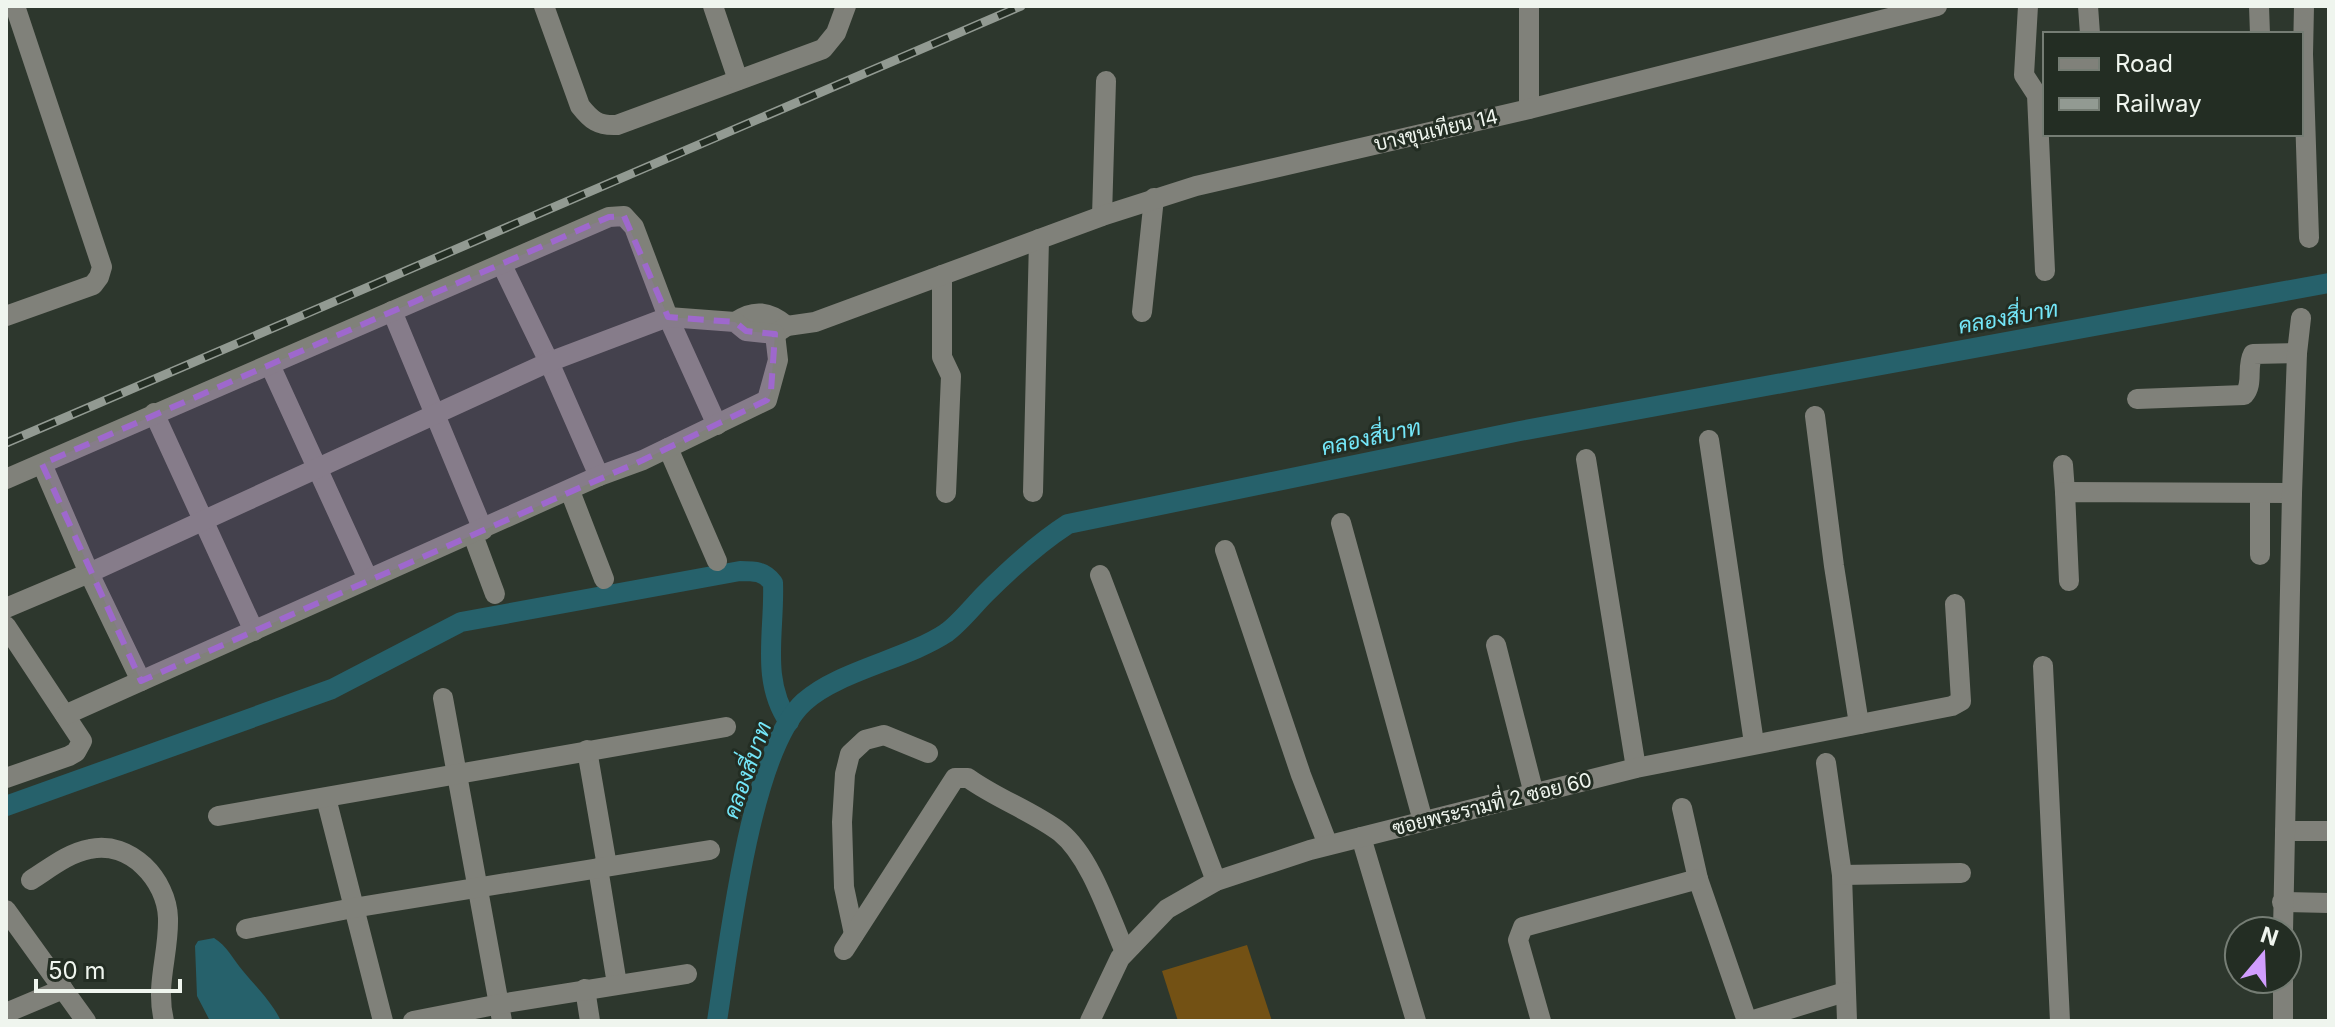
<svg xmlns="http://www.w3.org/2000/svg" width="2335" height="1027" font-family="Inter,Sarabun,sans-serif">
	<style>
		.green { fill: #735114 }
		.water { fill: #26616b }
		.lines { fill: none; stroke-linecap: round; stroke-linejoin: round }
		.canal { stroke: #26616b; stroke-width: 20 }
		.minor { stroke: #80817a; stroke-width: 20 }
		.rail-casing { stroke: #929a92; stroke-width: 9 }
		.rail { stroke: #232d23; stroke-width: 6; stroke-dasharray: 18; stroke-linecap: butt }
		.marked { fill: #9e68cd; fill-opacity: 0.2; stroke: #9e68cd; stroke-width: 6; stroke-dasharray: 16 10; stroke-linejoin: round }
		.labels { text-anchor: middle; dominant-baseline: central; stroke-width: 6; stroke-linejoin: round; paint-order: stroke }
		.street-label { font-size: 20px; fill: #eff5ee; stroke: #232d23 }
		.water-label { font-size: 22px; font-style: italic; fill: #74e7f9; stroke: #232d23 }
	</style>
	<rect width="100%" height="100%" fill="#2d372d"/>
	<polygon class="green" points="1247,945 1272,1021 1178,1021 1162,971"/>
	<path class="water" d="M214,938C227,946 233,959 243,971C257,988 271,1001 281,1021H210L197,996L195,946L198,941Z"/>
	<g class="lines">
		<g class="canal">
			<path d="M6,806L332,689L461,622L740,571C755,571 764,571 773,583C775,631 760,680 789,722"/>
			<path d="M717,1021C729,946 750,751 804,702C838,671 907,659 946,633C960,623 973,606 985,594C1011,568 1037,544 1068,524L1520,431L2329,283"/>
		</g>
		<g class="minor">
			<path d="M544,6L580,106C591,120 598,126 617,125L823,49L836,33L846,6"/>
			<polyline points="713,6 738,80"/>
			<polyline points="1529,6 1529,109"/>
			<polyline points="2028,6 2024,75 2037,95 2045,271"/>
			<polyline points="2088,6 2090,34"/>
			<polyline points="2259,6 2260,34"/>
			<polyline points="2304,6 2303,54 2309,238"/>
			<polyline points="1102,216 1106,81"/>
			<polyline points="502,265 549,362 599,476"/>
			<polyline points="942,275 942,357 951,376 946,493"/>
			<polyline points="392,311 483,530"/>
			<polyline points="1142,312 1154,198"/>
			<polyline points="6,316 93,285 99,277 102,267 15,6"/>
			<path d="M735,322C754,309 769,311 787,326"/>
			<polyline points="270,365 368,579"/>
			<path d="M2137,399L2244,395C2254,384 2246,367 2253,354L2297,353"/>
			<polyline points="154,413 254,631"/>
			<polyline points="1815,416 1834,566 1859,724"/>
			<polyline points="1709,440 1754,743"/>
			<polyline points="668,448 717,561"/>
			<polyline points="1586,459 1636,768"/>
			<polyline points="42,464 89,573 141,681"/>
			<polyline points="2063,465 2065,492"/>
			<polyline points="6,479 609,217 624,216 634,227 668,317 717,425"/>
			<polyline points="570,491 604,579"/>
			<polyline points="1033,492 1039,239"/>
			<polyline points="1341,523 1423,821"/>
			<polyline points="473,535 495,594"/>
			<polyline points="1225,550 1301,775 1328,845"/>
			<polyline points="2260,555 2260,495"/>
			<polyline points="1100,575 1216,881"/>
			<polyline points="2069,581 2065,492 2292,493"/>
			<polyline points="6,608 89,573 549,362 668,317 735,322 746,331 775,334 787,326 815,322 1102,216 1196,186 1529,109 1937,6"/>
			<polyline points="6,626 82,741 76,752 69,756 6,778"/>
			<polyline points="1496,645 1534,794"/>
			<polyline points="2043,666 2060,1021"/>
			<polyline points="443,698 502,1021"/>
			<polyline points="65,715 599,476 643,460 767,400 778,360 775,334"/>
			<polyline points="587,750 607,866"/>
			<polyline points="1826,763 1842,875 1847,1021"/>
			<polyline points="326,798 383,1021"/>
			<polyline points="1682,808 1698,879 1747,1021"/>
			<polyline points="218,816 726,727"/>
			<polyline points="2285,831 2329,831"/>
			<polyline points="1361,837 1416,1021"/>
			<polyline points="598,868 617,984"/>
			<polyline points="1842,875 1961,873"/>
			<path d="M31,880C50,868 68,853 90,849C130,840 167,880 168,918C169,955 155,984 164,1021"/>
			<polyline points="2282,902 2329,903"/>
			<polyline points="6,910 86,1021"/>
			<polyline points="246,929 353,908 710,850"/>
			<polyline points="2283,931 2292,493 2297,353 2301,318"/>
			<polyline points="854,934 844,887 842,822 845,774 850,754 865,740 884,735 928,753"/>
			<path d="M844,950L955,778H968C997,799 1032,811 1060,832C1091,857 1109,916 1125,952"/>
			<polyline points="585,989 590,1021"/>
			<polyline points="6,1013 63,989"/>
			<polyline points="413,1021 500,1004 687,974"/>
			<polyline points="1090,1021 1120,958 1167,909 1216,881 1310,850 1636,768 1952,706 1961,701 1955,604"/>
			<polyline points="1541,1021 1518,940 1523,927 1698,879"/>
			<polyline points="1750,1021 1845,992"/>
			<polyline points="2283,1021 2283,979"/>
		</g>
		<defs>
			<polyline id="rail" points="6,443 1021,6"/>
		</defs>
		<use href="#rail" class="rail-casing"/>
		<use href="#rail" class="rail"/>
	</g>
	<path class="marked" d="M624,216L668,317L735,322L746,331L775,334L771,391L767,400L643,460L141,681L42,464L609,217Z"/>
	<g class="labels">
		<g class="street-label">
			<text transform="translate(1436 130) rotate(-13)">บางขุนเทียน 14</text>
			<text transform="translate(1492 804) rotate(-14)">ซอยพระรามที่ 2 ซอย 60</text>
		</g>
		<g class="water-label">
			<text transform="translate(2008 317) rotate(-10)">คลองสี่บาท</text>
			<text transform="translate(1371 437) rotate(-12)">คลองสี่บาท</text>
			<text transform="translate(747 770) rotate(-70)">คลองสี่บาท</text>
		</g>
	</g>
	<rect width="2335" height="1027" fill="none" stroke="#eff5ee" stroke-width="16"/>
	<rect x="2043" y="32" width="260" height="104" fill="#232d23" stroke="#757d74" stroke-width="2"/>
	<rect x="2059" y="58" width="40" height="12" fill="#80817a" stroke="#757d74" stroke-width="2"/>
	<text x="2115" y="72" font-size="24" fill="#eff5ee">Road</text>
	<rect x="2059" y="98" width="40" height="12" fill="#929a92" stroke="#757d74" stroke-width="2"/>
	<text x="2115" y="112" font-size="24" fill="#eff5ee">Railway</text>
	<g transform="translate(2263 955) rotate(19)"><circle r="38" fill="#232d23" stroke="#757d74" stroke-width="2"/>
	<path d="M0-6L14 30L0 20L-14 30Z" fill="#d19dfe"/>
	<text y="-12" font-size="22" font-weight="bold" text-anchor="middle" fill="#eff5ee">N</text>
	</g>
	<path d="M36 979v12h144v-12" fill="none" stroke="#eff5ee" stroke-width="4"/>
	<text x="48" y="979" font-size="24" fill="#eff5ee" stroke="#232d23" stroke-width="6" paint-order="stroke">50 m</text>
</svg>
